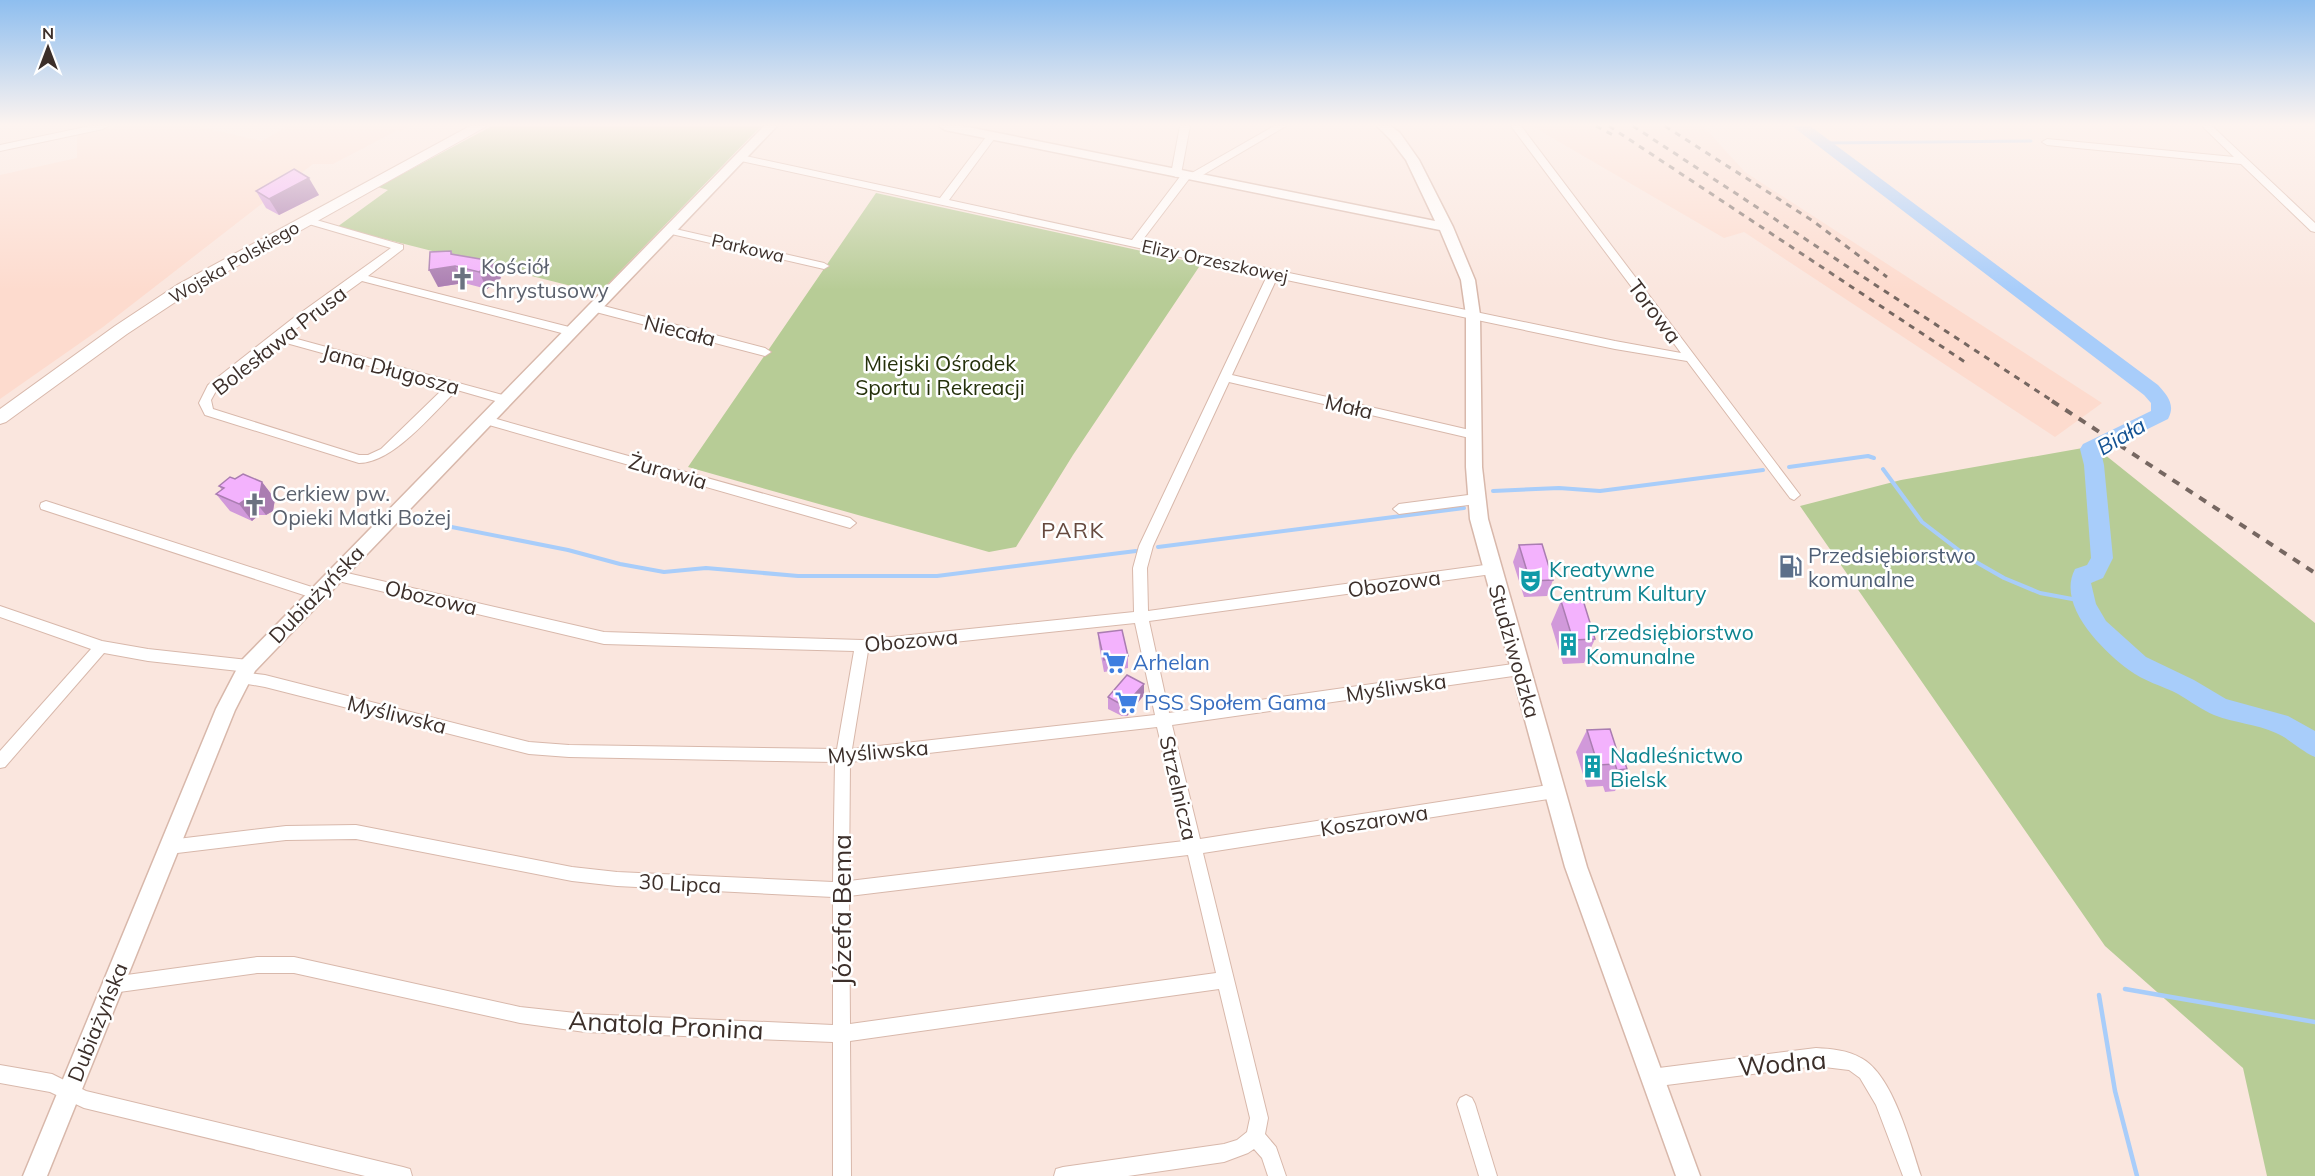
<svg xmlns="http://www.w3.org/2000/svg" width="2315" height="1176" font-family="Mulish,sans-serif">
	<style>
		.built { fill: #fddbce }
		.green { fill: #b7cc96 }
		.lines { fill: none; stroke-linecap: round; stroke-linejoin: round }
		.stream-far2 { stroke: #a8cdfa; stroke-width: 3 }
		.stream-far1 { stroke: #a8cdfa; stroke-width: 4 }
		.stream { stroke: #a8cdfa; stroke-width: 4.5 }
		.river { fill: #a8cdfa; fill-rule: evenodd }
		.minor-casing { stroke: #d8b8ab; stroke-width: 2 }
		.tertiary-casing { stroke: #d8b8ab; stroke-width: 3 }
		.secondary-casing { stroke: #d8b8ab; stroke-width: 2 }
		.minor { fill: #fff; fill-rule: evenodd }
		.tertiary { fill: #fff; fill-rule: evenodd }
		.secondary { fill: #fff; fill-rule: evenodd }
		.rail-far1 { stroke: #766761; stroke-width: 3; stroke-dasharray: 6 6; stroke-linecap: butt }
		.rail { stroke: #766761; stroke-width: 4; stroke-dasharray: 8 8; stroke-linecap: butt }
		.wall { fill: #d199da }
		.shaded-wall { fill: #aa7db1 }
		.building { fill: #f3b2fd; stroke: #aa7db1; stroke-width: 1.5 }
		.labels { text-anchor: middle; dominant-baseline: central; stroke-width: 5; stroke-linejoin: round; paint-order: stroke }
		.far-street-label { font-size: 18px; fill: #3c2f2a; stroke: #fff }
		.worship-label { font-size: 21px; fill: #5b616d; stroke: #fff; text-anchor: start }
		.street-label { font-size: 21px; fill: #3c2f2a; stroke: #fff }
		.park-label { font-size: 21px; fill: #24300a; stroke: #fff }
		.service-label { font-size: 21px; fill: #4e5e75; stroke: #fff; text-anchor: start }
		.culture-label { font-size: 21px; fill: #0d838f; stroke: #fff; text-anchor: start }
		.shop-label { font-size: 21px; fill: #366cbe; stroke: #fff; text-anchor: start }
		.water-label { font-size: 22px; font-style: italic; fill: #135293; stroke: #fff }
		.neighbourhood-label { font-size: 22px; letter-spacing: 1.5px; fill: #664a3f; stroke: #fff }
		.near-street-label { font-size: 26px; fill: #3c2f2a; stroke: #fff }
	</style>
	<rect width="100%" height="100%" fill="#fae6de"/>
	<g class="built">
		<polygon points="120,126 196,126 262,141 288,126 411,126 401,131 398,130 333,164 313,164 103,327 0,399 0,175 77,158 77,135"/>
		<polygon points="1532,126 1703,126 1745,172 2102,403 2055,437 1744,232 1724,238"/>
	</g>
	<g class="green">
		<polygon points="492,126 761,126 599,293 337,227 388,190 378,187"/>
		<polygon points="876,193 1201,264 1073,455 1016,547 989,552 688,467"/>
		<polygon points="2094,446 2315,623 2315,1176 2267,1176 2243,1068 2105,946 1800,506 1901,480"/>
	</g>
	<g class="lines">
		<polyline class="stream-far2" points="1823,143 2031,141"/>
		<g class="stream-far1">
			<polyline points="1789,467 1868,456 1874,458"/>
			<polyline points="1883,469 1922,522 1969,558 2004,578 2040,593 2083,601"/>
			<polyline points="1493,491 1559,488 1600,491 1763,470"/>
			<polyline points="411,519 568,550 620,564 664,572 706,568 798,576 937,576 1136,551"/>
			<polyline points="1158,547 1464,508"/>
		</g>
		<g class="stream">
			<polyline points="2125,989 2315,1022"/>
			<polyline points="2099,995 2115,1091 2137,1176"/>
		</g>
		<path class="river" d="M1792,126H1810L2158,385C2167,395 2176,405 2168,419L2101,452L2104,465L2113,558L2103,578L2091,583L2096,604L2106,621L2146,657L2194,680L2226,699L2288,716L2315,731V757C2301,751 2290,739 2276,733C2257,724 2234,723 2214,715C2202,710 2190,701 2178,694C2163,686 2143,681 2129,670C2102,650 2056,605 2075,569L2087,565L2091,558L2084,465L2080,449L2083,444L2151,411V403L2144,395Z"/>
		<defs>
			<g id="minor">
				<polygon points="90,126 108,126 103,129 0,151 0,145"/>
				<polygon points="1180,126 1190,126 1181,174 1176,177 1171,174"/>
				<path d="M1274,126H1286L1196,179H1189L1141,242L1615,341L1681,353L1511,126H1521L1800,495L1794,500L1790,498L1687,361L1615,349L1277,278L1232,375L1474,431L1480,435L1474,439L1229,382L1153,546L1147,568L1148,611L1492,564L1499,569L1492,574L1149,621L1169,713L1520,663L1525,665L1527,669L1525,673L1520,675L1172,725L1200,839L1555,784L1560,786L1563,791L1560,796L1555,798L1203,853L1268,1118L1265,1134L1276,1147L1286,1176H1268L1262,1158L1254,1149L1248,1153L1224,1162L1128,1176H1054L1056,1169L1063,1167L1224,1144L1237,1140L1247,1132L1250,1118L1219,989L850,1041L851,1176H833V1042L585,1032L520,1023L294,973H257L112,993L106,991L104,985L106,979L112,977L257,957H294L520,1007L585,1014L833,1025V897L617,886L572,881L356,839L286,840L169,854L163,852L161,847L163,842L169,840L286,826L356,825L572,867L617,872L833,882L835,762L569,757L529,754L265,687L236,682L234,678L236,674L241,672L265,675L529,742L569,745L837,749L854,651L604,644L334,580L329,579L327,575L329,571L334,570L604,632L862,640L1134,612L1133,568L1139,546L1267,276L741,161L736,158L741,155L940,198L989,133L992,132L997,135L949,200L1132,240L1182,174H1190ZM1135,623L1155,715L852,749L868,651ZM1157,727L1184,841L849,881L850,762ZM1188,855L1216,973L850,1024L849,896Z"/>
				<polygon points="2202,126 2212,126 2315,223 2315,232 2311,231 2241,164 2047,145 2042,142 2047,139 2234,157"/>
				<path d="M306,217L403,245V249L368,276L573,328L579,332L573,336L362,281L286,336L510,397L512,400L510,403L506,404L457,390C432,414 393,463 359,463L205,415L199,403L208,385L292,319L391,248L302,222V218ZM279,341L445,387L381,449L368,455H359L213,409L211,400L216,391Z"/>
				<polygon points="671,228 824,263 829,266 824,269 667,233 666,231"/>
				<polygon points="596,304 765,348 771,352 765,356 592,311 590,308"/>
				<polygon points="486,416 850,518 856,523 850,528 482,423 480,420"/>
				<polygon points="1476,494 1482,499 1476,504 1399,514 1393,509 1399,504"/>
				<polygon points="46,501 321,590 323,594 321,598 316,599 41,509 40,506 41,503"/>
				<polygon points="0,606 102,641 148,649 248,660 253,662 255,666 253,670 248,672 148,661 104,653 5,767 0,768 0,751 91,649 0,617"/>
				<path d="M1816,1048C1832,1049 1847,1050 1861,1058C1893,1075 1910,1143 1921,1176H1903L1876,1105L1860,1078L1849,1070L1816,1066L1651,1087L1645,1084L1642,1078L1645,1072L1651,1069Z"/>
				<polygon points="0,1065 52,1074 86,1091 403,1167 410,1169 412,1176 365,1176 84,1108 50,1092 0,1083"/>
				<polygon points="1466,1095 1472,1098 1475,1104 1497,1176 1479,1176 1457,1104 1460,1098"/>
			</g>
			<g id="tertiary">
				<polygon points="764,126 777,126 255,671 235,710 47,1176 23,1176 216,709 241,661"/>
				<polygon points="939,126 963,126 1435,221 1406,160 1390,139 1377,126 1391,126 1400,133 1419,160 1453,227 1475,280 1480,315 1482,467 1488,519 1587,867 1700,1176 1676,1176 1565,867 1470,519 1466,467 1466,315 1461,280 1440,230 945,130"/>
			</g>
			<polygon id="secondary" points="470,126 487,126 189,293 127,334 6,422 0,424 0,409 115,326 177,285"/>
		</defs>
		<use href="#minor" class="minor-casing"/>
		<use href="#tertiary" class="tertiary-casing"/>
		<use href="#secondary" class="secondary-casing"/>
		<use href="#minor" class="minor"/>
		<use href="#tertiary" class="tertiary"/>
		<use href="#secondary" class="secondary"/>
		<g class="rail-far1">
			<polyline points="1596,126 1617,137"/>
			<polyline points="1609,126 1965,362"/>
			<polyline points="1633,126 2054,402"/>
			<polyline points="1665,126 1813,221 1887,277"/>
		</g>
		<polyline class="rail" points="2052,401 2315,573"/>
	</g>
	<g class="wall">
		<polygon points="256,191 319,195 279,215 266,208"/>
		<polygon points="451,251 453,254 492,261 501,278 487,289 464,283 438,287"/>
		<polygon points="235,479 262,482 275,499 273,511 266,515 259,515 252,521 230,511 216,494 222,490 219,486"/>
		<polygon points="1519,545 1553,580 1547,596 1524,597 1513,562"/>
		<polygon points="1561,601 1595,639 1584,663 1563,664 1551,624"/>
		<polygon points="1098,633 1128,656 1128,668 1104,672 1099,645"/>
		<polygon points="1144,695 1127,716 1122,716 1108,709 1108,697"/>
		<polygon points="1587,730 1620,760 1627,769 1615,791 1605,792 1603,786 1587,787 1576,752"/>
	</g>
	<g class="shaded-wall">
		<polygon points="309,178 319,195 279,215 269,199"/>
		<polygon points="492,261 501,278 487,289 479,272"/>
		<polygon points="455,266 464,283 438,287 429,270"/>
		<polygon points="262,482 275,499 273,511 266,515 253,499"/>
		<polygon points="246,499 259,515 252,521 239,504"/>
		<polygon points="1144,684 1144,695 1127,716 1126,704"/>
	</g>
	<g class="building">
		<polygon points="294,169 309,178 269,199 256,191"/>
		<polygon points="451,251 451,254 492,261 479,272 455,266 429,270 430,252"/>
		<polygon points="243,474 262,482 260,494 253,499 246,499 239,504 216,494 224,488 219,486 230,477 235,479"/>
		<polygon points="1542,544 1553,580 1530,581 1519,545"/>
		<polygon points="1583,600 1595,639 1573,640 1561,601"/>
		<polygon points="1122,630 1128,656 1104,660 1098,633"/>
		<polygon points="1127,675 1144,684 1126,704 1122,705 1108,697"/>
		<polygon points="1610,729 1620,760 1624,760 1627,769 1617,770 1615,764 1598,765 1587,730"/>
	</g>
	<linearGradient id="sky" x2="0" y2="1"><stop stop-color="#8ebeef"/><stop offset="0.43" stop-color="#fdf4f0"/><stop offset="1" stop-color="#fdf4f0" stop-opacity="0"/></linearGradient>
	<rect width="2315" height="290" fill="url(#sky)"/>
	<defs>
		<symbol id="church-bare" viewBox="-9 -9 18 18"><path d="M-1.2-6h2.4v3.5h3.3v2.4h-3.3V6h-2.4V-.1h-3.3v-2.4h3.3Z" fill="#6b7280" stroke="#fff" stroke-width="2.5" paint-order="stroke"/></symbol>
		<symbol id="fuel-bare" viewBox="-9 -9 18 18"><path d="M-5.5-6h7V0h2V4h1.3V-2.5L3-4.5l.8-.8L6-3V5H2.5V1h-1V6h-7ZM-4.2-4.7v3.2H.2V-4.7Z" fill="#5c6f8a" stroke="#fff" stroke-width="2.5" paint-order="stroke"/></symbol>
		<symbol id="theatre-bare" viewBox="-9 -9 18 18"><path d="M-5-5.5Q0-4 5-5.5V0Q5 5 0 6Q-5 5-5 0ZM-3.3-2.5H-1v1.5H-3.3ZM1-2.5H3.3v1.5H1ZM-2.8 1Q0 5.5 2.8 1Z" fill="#0f9aa8" stroke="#fff" stroke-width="2.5" paint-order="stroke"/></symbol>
		<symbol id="building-bare" viewBox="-9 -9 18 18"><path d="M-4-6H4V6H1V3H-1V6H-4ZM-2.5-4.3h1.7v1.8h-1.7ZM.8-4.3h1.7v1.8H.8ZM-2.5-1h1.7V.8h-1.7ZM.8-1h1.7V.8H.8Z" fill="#0f9aa8" stroke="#fff" stroke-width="2.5" paint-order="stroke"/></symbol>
		<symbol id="supermarket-bare" viewBox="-9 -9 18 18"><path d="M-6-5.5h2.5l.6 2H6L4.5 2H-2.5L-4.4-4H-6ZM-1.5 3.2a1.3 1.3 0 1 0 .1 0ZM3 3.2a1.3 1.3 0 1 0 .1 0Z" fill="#3f7fe0" stroke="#fff" stroke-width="2.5" paint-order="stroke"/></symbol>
	</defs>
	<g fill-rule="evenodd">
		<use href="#church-bare" x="446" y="262" width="33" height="33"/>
		<use href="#church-bare" x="238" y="488" width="33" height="33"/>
		<use href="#fuel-bare" x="1774" y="550" width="33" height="33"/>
		<use href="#theatre-bare" x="1514" y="564" width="33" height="33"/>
		<use href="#building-bare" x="1552" y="628" width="33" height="33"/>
		<use href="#supermarket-bare" x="1098" y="646" width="33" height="33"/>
		<use href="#supermarket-bare" x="1110" y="686" width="33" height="33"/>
		<use href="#building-bare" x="1576" y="750" width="33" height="33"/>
	</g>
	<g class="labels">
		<g class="far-street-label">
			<text transform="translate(748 248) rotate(13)">Parkowa</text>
			<text transform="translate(1215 261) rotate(12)">Elizy Orzeszkowej</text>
			<text transform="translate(234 262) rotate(-30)">Wojska Polskiego</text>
		</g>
		<g class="worship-label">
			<text x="481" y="266">Kościół<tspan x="481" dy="24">Chrystusowy</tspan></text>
			<text x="272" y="493">Cerkiew pw.<tspan x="272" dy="24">Opieki Matki Bożej</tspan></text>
		</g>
		<g class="street-label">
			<text transform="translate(1655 311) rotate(53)">Torowa</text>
			<text transform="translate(680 330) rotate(14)">Niecała</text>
			<text transform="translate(279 340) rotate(-38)">Bolesława Prusa</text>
			<text transform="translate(391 369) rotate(15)">Jana Długosza</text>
			<text transform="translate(1349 406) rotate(13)">Mała</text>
			<text transform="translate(668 471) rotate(16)">Żurawia</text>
			<text transform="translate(1394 583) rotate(-8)">Obozowa</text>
			<text transform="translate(316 594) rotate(-46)">Dubiażyńska</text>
			<text transform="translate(431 597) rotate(13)">Obozowa</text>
			<text transform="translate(911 640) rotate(-5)">Obozowa</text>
			<text transform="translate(1515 651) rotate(74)">Studziwodzka</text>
			<text transform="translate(1396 687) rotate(-8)">Myśliwska</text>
			<text transform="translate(397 714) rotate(14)">Myśliwska</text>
			<text transform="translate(878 751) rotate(-5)">Myśliwska</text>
			<text transform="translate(1179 788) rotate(77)">Strzelnicza</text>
			<text transform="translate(1374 820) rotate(-9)">Koszarowa</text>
			<text transform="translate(680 883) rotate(3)">30 Lipca</text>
			<text transform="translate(97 1022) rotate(-68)">Dubiażyńska</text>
		</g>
		<g class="park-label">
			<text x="940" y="363">Miejski Ośrodek<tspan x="940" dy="24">Sportu i Rekreacji</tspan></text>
		</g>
		<g class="service-label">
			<text x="1808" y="555">Przedsiębiorstwo<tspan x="1808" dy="24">komunalne</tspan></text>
		</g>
		<g class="culture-label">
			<text x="1549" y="569">Kreatywne<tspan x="1549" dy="24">Centrum Kultury</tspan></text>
			<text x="1586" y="632">Przedsiębiorstwo<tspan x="1586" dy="24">Komunalne</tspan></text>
			<text x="1610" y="755">Nadleśnictwo<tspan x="1610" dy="24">Bielsk</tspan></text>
		</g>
		<g class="shop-label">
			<text x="1133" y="662">Arhelan</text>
			<text x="1144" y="702">PSS Społem Gama</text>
		</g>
		<g class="water-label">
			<text transform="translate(2121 436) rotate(-30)">Biała</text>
		</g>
		<g class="neighbourhood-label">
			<text x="1073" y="530">PARK</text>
		</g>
		<g class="near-street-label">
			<text transform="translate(841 910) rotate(-90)">Józefa Bema</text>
			<text transform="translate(666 1025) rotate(3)">Anatola Pronina</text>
			<text transform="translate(1782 1063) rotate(-5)">Wodna</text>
		</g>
	</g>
	<g transform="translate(48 48)" stroke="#ffffff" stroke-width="4.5" paint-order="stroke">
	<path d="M0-4.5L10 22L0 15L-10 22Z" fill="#3c2f2a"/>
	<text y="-9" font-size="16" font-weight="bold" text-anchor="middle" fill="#3c2f2a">N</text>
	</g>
</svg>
